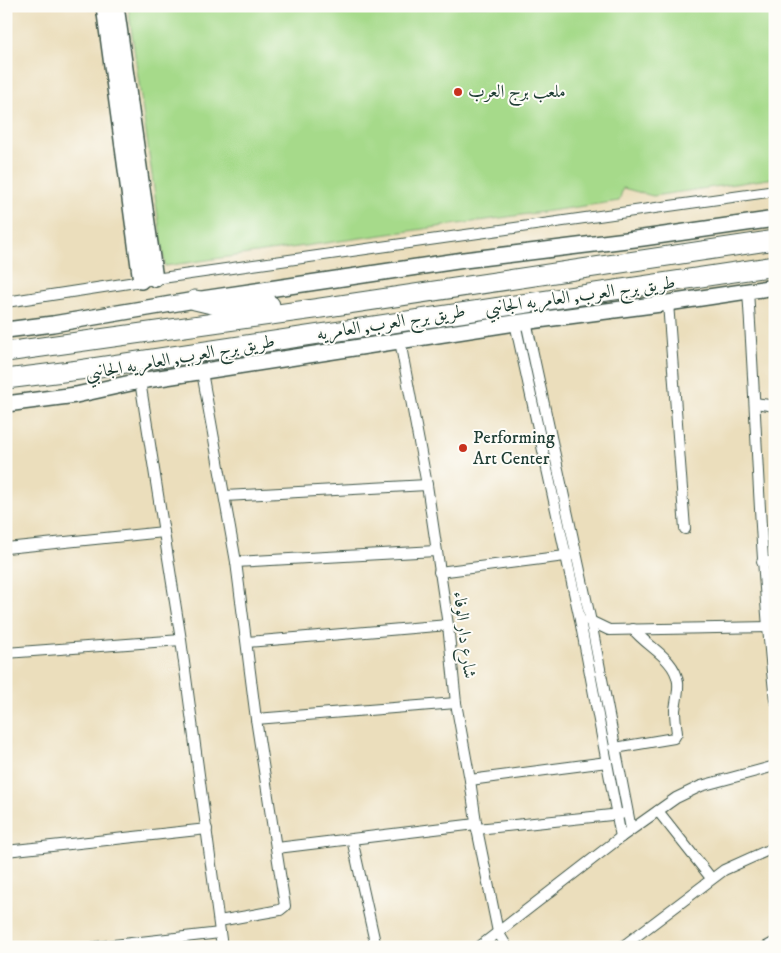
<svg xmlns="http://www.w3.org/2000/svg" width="781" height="953" font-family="'IM FELL DW Pica',Amiri,serif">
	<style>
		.green { fill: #a6da8a; stroke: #628c5f }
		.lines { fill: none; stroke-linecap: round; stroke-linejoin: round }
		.street-casing { stroke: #3e5548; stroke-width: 12 }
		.secondary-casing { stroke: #3e5548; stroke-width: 18 }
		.highway-casing { stroke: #3e5548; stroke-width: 21 }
		.street { stroke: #fff; stroke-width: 10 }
		.secondary { stroke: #fff; stroke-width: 15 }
		.highway { stroke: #fff; stroke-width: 19 }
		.poi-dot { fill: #c8321e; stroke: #fdfcf7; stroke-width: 2 }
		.labels { text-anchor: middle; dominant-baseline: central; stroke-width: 4; stroke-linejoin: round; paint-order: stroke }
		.poi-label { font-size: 18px; fill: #1f3d34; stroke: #fdfcf7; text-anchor: start }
		.street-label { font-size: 18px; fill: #1f3d34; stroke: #fdfcf7 }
	</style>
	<rect width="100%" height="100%" fill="#fdfcf7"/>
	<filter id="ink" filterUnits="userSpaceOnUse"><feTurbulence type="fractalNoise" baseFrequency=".02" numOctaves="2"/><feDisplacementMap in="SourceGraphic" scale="10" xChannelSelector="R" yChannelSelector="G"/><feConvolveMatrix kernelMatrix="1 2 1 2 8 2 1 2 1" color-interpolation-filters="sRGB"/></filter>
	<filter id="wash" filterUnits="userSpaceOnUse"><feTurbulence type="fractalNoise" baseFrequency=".0096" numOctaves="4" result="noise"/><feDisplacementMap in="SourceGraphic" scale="20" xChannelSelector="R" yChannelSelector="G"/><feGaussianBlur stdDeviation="1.12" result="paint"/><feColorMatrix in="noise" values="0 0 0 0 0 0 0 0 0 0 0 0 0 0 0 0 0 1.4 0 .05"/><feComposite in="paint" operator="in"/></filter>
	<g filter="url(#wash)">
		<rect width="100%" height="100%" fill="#ebdebc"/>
		<polygon class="green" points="128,6 775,6 775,178 653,196 623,188 619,201 165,266"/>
	</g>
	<g filter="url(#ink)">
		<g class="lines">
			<defs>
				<g id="street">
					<path d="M748,291C757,428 760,564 775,700"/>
					<polyline points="6,302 155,279 775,191"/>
					<polyline points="668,303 685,529"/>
					<polyline points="526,321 591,622 631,829"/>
					<polyline points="515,323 579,615 621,837"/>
					<polyline points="400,341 427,485 448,625 456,703 470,780 477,829 498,932 507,947"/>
					<polyline points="202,372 236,562 256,719 285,906 280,910 219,921"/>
					<polyline points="140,381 181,640 222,947"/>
					<polyline points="755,403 775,406"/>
					<polyline points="225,496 427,485"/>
					<polyline points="6,548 164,532"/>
					<polyline points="236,562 436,551"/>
					<polyline points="762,562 775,562"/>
					<polyline points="439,572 573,555"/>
					<polyline points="588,620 609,630 775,627"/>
					<polyline points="247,642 448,625"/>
					<polyline points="6,653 181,640"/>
					<polyline points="256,719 456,703"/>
					<path d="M615,748L674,738L677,733C676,725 675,718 675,710C676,701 679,691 678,682C675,658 647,647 633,629"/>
					<polyline points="470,780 607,762"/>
					<polyline points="658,811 711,878"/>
					<polyline points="477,829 621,814"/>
					<polyline points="352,839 376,947"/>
					<polyline points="277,848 476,824"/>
					<polyline points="6,851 207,829"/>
					<polyline points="96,947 220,933"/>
					<polyline points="479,947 621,837 676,798 701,786 775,766"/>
					<polyline points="622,947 724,870 775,847"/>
					<polyline points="766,947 775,942"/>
				</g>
				<g id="secondary">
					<polyline points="104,6 141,281"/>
					<polyline points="116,6 155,279"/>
					<polyline points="6,330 53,324 195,300 464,260 643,238 775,219"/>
					<polyline points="6,404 76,395 140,381 515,323 668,303 775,287"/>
				</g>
				<g id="highway">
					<polyline points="195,300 220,306 270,305"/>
					<polyline points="6,352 314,309 775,240"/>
					<polyline points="6,379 79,370 775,266"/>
				</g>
			</defs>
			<use href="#street" class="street-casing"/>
			<use href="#secondary" class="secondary-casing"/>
			<use href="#highway" class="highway-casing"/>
			<use href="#street" class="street"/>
			<use href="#secondary" class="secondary"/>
			<use href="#highway" class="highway"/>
		</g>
	</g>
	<g class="poi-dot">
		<circle cx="458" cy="92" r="5"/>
		<circle cx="463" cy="448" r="5"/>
	</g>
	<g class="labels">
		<g class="poi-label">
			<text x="468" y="92">ملعب برج العرب</text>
			<text x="473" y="438">Performing<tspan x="473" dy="21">Art Center</tspan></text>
		</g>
		<g class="street-label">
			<text transform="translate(580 296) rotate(-8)">طريق برج العرب, العامريه الجانبي</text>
			<text transform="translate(391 323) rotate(-9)">طريق برج العرب, العامريه</text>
			<text transform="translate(180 358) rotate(-10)">طريق برج العرب, العامريه الجانبي</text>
			<text transform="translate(464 635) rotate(83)">شارع دار الوفاء</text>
		</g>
	</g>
	<rect width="781" height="953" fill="none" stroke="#fdfcf7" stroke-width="25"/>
</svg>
